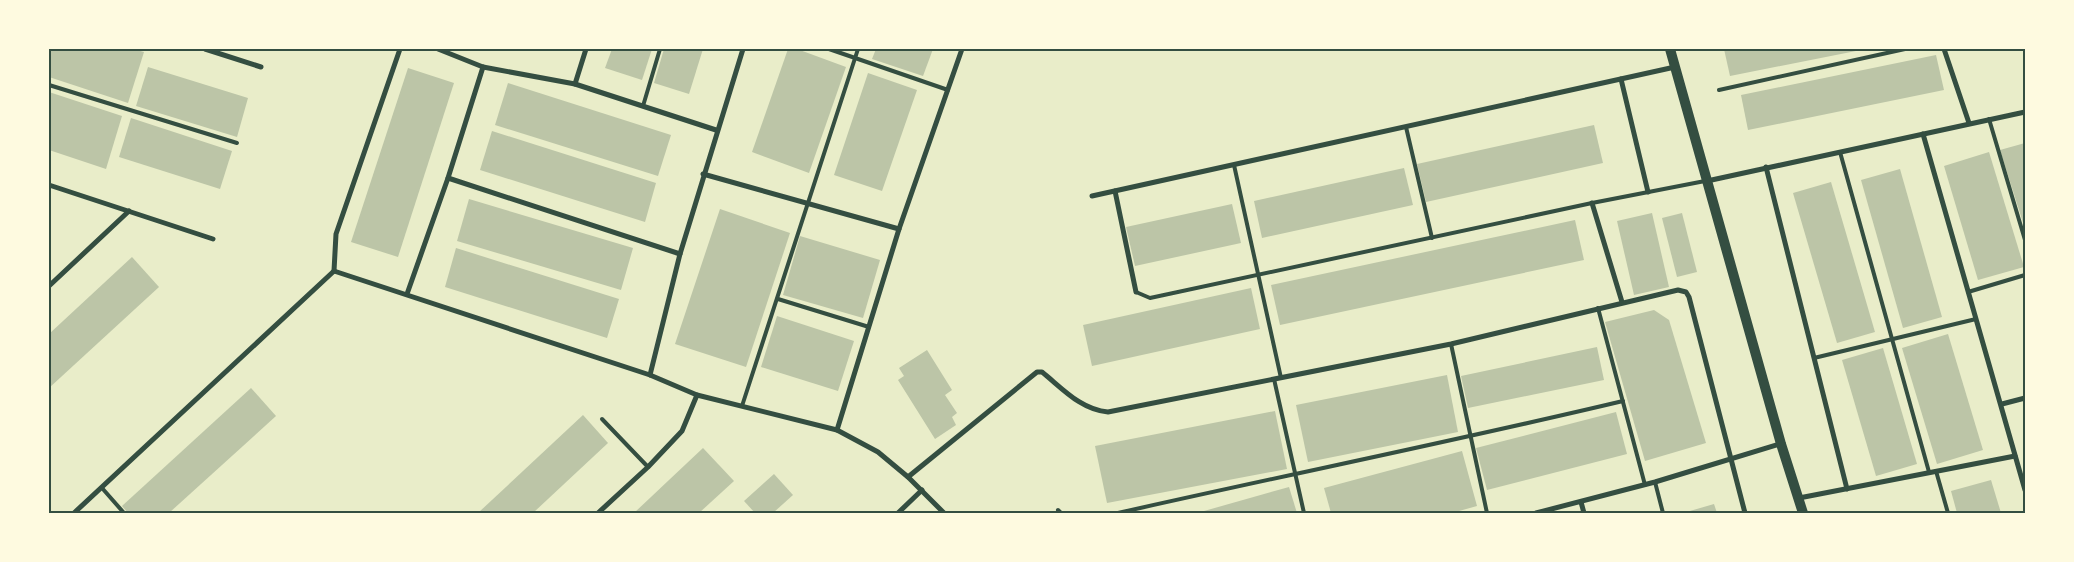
<svg xmlns="http://www.w3.org/2000/svg" width="2074" height="562" font-family="'Playfair Display',serif">
	<style>
		.building { fill: #bcc5a7 }
		.lines { fill: none; stroke-linecap: round; stroke-linejoin: round }
		.service { stroke: #344e41; stroke-width: 4 }
		.minor { stroke: #344e41; stroke-width: 5 }
		.secondary { stroke: #344e41; stroke-width: 10 }
		.neatline { fill: none; stroke: #344e41; stroke-width: 2 }
	</style>
	<rect width="100%" height="100%" fill="#e9edc9"/>
	<g class="building">
		<polygon points="49,49 133,49 144,52 128,103 49,77"/>
		<polygon points="612,49 652,49 642,80 605,68"/>
		<polygon points="664,49 703,49 689,94 654,83"/>
		<polygon points="788,49 797,49 846,67 809,173 752,152"/>
		<polygon points="876,49 933,49 923,76 872,59"/>
		<polygon points="1724,49 1861,49 1861,50 1730,76"/>
		<polygon points="1936,55 1944,90 1748,130 1741,95"/>
		<polygon points="148,67 248,98 237,137 136,106"/>
		<polygon points="408,68 454,83 398,257 351,242"/>
		<polygon points="868,73 917,90 882,191 834,175"/>
		<polygon points="508,83 671,135 658,176 495,125"/>
		<polygon points="49,92 122,116 106,169 49,150"/>
		<polygon points="131,118 232,151 220,189 119,157"/>
		<polygon points="1594,125 1603,163 1426,202 1417,164"/>
		<polygon points="492,131 656,183 645,222 480,170"/>
		<polygon points="2025,143 2025,229 2000,150"/>
		<polygon points="1989,152 2024,267 1978,280 1944,166"/>
		<polygon points="1404,168 1413,205 1262,238 1254,201"/>
		<polygon points="1900,169 1942,317 1903,328 1861,180"/>
		<polygon points="1831,182 1875,332 1837,343 1793,193"/>
		<polygon points="469,199 633,248 621,290 457,241"/>
		<polygon points="1232,204 1241,243 1135,266 1126,227"/>
		<polygon points="720,209 790,233 746,367 675,344"/>
		<polygon points="1652,213 1669,287 1634,295 1617,221"/>
		<polygon points="1682,213 1697,272 1677,277 1662,218"/>
		<polygon points="1575,220 1584,260 1280,325 1271,285"/>
		<polygon points="800,236 880,260 863,318 783,295"/>
		<polygon points="456,248 619,299 607,338 445,287"/>
		<polygon points="132,257 159,287 49,388 49,334"/>
		<polygon points="1251,288 1260,329 1092,366 1083,325"/>
		<polygon points="1654,310 1669,320 1706,443 1645,461 1605,322"/>
		<polygon points="777,316 854,341 838,391 761,367"/>
		<polygon points="1948,334 1983,450 1937,464 1902,348"/>
		<polygon points="1597,347 1604,380 1468,408 1461,376"/>
		<polygon points="1883,348 1917,464 1876,476 1842,360"/>
		<polygon points="927,350 952,390 945,395 957,413 952,417 956,425 935,439 898,380 904,376 899,368"/>
		<polygon points="1447,375 1458,432 1308,462 1296,405"/>
		<polygon points="251,388 276,416 169,513 128,513 122,506"/>
		<polygon points="1275,411 1287,469 1107,503 1095,446"/>
		<polygon points="1616,412 1627,454 1487,490 1476,448"/>
		<polygon points="583,415 608,443 533,513 478,513"/>
		<polygon points="703,448 734,481 699,513 634,513"/>
		<polygon points="1462,451 1477,506 1452,513 1331,513 1324,488"/>
		<polygon points="774,474 793,495 773,513 755,513 744,501"/>
		<polygon points="1991,480 2001,513 1957,513 1951,491"/>
		<polygon points="1289,487 1297,513 1197,513"/>
		<polygon points="1714,504 1717,513 1683,513"/>
	</g>
	<g class="lines">
		<g class="service">
			<polyline points="829,49 948,90"/>
			<polyline points="49,85 237,143"/>
			<polyline points="1719,90 1905,49"/>
			<polyline points="643,106 660,49"/>
			<polyline points="1989,119 2025,240"/>
			<polyline points="1406,127 1432,238"/>
			<polyline points="1840,152 1929,472"/>
			<polyline points="1234,165 1281,378"/>
			<polyline points="1136,292 1150,298 1592,203 1705,181"/>
			<polyline points="1968,292 2025,275"/>
			<polyline points="778,299 869,327"/>
			<polyline points="1598,308 1645,485"/>
			<polyline points="1451,344 1487,513"/>
			<polyline points="1814,358 1976,319"/>
			<polyline points="1274,379 1304,513"/>
			<polyline points="742,406 858,49"/>
			<polyline points="602,419 648,467"/>
			<polyline points="1936,471 1948,513"/>
			<polyline points="1655,482 1663,513"/>
			<polyline points="102,488 124,513"/>
			<polyline points="1058,510 1061,513"/>
			<path d="M1118,513C1286,475 1455,441 1623,401"/>
		</g>
		<g class="minor">
			<polyline points="205,49 261,67"/>
			<polyline points="438,49 483,67 575,84 716,130"/>
			<polyline points="1944,49 1969,123"/>
			<polyline points="1621,79 1648,192"/>
			<polyline points="575,84 586,49"/>
			<polyline points="1923,134 2025,490"/>
			<polyline points="1766,167 1847,489"/>
			<polyline points="703,174 899,229"/>
			<polyline points="448,178 680,254"/>
			<polyline points="1707,181 2025,112"/>
			<polyline points="49,185 213,239"/>
			<polyline points="1115,191 1136,292"/>
			<polyline points="1092,196 1675,67"/>
			<polyline points="1592,203 1622,302"/>
			<polyline points="334,271 650,375 697,395 837,430 878,452 908,477 944,513"/>
			<polyline points="334,271 336,234 400,49"/>
			<polyline points="49,286 129,211"/>
			<polyline points="407,294 448,178 483,67"/>
			<polyline points="650,375 680,254 743,49"/>
			<polyline points="2002,404 2025,398"/>
			<polyline points="837,430 899,229 962,49"/>
			<path d="M908,477L1037,372H1042C1062,388 1081,410 1108,412L1451,344L1678,290L1686,292L1689,297L1745,513"/>
			<polyline points="1799,498 2015,456"/>
			<polyline points="1581,502 1584,513"/>
			<polyline points="74,513 334,271"/>
			<polyline points="598,513 648,467 682,431 697,395"/>
			<polyline points="898,513 922,490"/>
			<polyline points="1536,513 1655,482 1780,444"/>
		</g>
		<polyline class="secondary" points="1670,49 1781,444 1803,513"/>
	</g>
	<rect width="2074" height="562" fill="none" stroke="#fefae0" stroke-width="100"/>
	<rect x="50" y="50" width="1974" height="462" class="neatline"/>
</svg>
